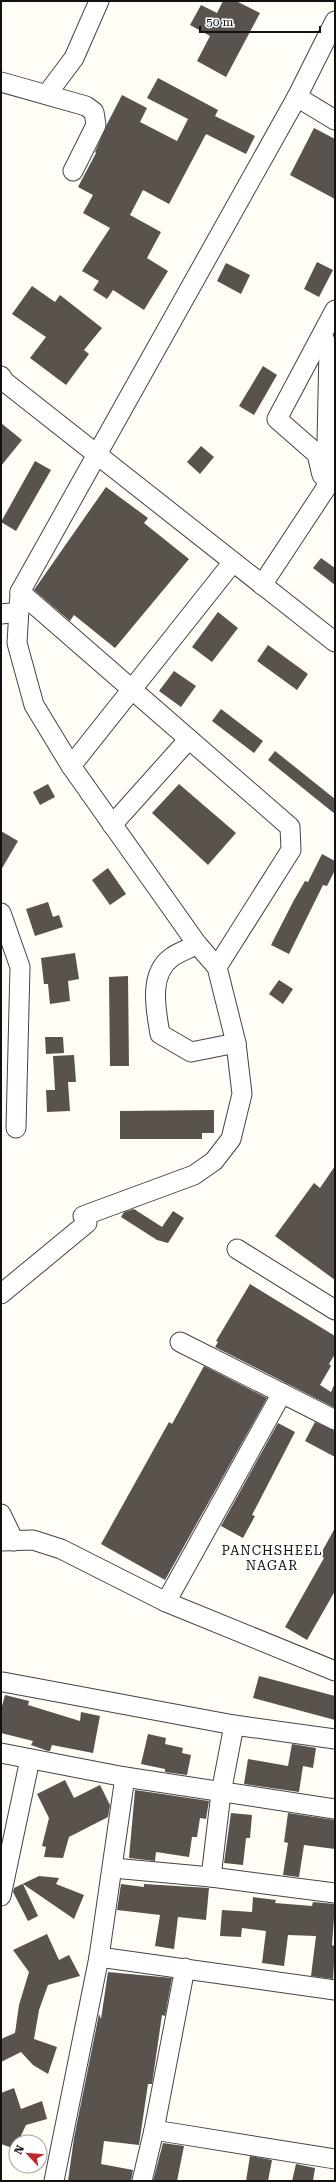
<svg xmlns="http://www.w3.org/2000/svg" width="336" height="2182" font-family="'Roboto Serif',serif">
	<style>
		.building { fill: #5a524d }
		.lines { fill: none; stroke-linecap: round; stroke-linejoin: round }
		.street-casing { stroke: #444; stroke-width: 21 }
		.street { stroke: #fff; stroke-width: 19 }
		.labels { text-anchor: middle; dominant-baseline: central; stroke-width: 4; stroke-linejoin: round; paint-order: stroke }
		.neighbourhood-label { font-size: 13px; letter-spacing: 1px; fill: #111; stroke: #fff }
	</style>
	<rect width="100%" height="100%" fill="#fffdf5"/>
	<g class="building">
		<polygon points="223,1 236,1 260,13 226,77 197,61 210,36 190,25 201,5 217,13"/>
		<polygon points="158,78 218,110 215,116 255,136 246,154 206,134 169,204 143,190 130,215 161,232 147,258 168,271 144,310 113,290 107,299 93,290 99,281 82,271 110,228 83,213 93,195 78,187 96,153 95,152 107,124 122,95 147,108 140,122 177,141 188,119 147,98"/>
		<polygon points="314,128 335,139 335,199 290,175"/>
		<polygon points="317,262 333,270 319,297 304,289"/>
		<polygon points="226,263 250,275 241,294 217,281"/>
		<polygon points="32,286 55,302 60,295 102,328 84,350 89,354 66,385 30,358 46,337 12,314"/>
		<polygon points="263,366 277,375 254,415 239,406"/>
		<polygon points="1,423 22,440 1,466"/>
		<polygon points="201,446 214,457 200,474 187,462"/>
		<polygon points="35,461 51,470 16,531 1,522"/>
		<polygon points="106,487 148,518 144,523 189,559 115,648 74,615 70,621 34,590"/>
		<polygon points="321,558 335,568 335,585 313,568"/>
		<polygon points="218,612 238,628 212,662 192,647"/>
		<polygon points="268,645 308,674 297,690 257,661"/>
		<polygon points="174,671 196,686 181,707 159,691"/>
		<polygon points="221,709 263,741 254,753 212,721"/>
		<polygon points="275,751 335,799 335,814 268,760"/>
		<polygon points="48,784 55,797 40,805 33,792"/>
		<polygon points="179,784 236,833 208,865 152,813"/>
		<polygon points="1,831 18,841 1,870"/>
		<polygon points="322,854 335,861 335,870 327,886 323,885 289,954 271,945 294,900 305,881 308,882"/>
		<polygon points="108,868 126,894 110,905 92,880"/>
		<polygon points="48,902 53,917 59,915 63,927 35,936 26,909"/>
		<polygon points="75,953 79,979 68,981 70,1001 50,1004 48,984 44,984 41,958"/>
		<polygon points="128,976 129,1066 110,1066 109,977"/>
		<polygon points="279,980 293,989 283,1004 269,994"/>
		<polygon points="45,1037 63,1037 64,1053 46,1054"/>
		<polygon points="74,1055 76,1082 68,1082 70,1111 47,1112 46,1090 55,1090 53,1056"/>
		<polygon points="214,1110 214,1133 202,1133 202,1139 120,1139 120,1111"/>
		<polygon points="335,1166 335,1280 275,1236 314,1183 320,1188"/>
		<polygon points="134,1209 162,1227 173,1211 184,1218 168,1243 157,1240 121,1217 124,1212"/>
		<polygon points="250,1284 335,1336 335,1354 329,1364 331,1366 320,1385 331,1392 335,1383 335,1408 215,1347 218,1342 216,1341"/>
		<polygon points="204,1366 267,1398 165,1580 101,1544 169,1422 172,1424"/>
		<polygon points="315,1422 335,1431 335,1457 305,1441"/>
		<polygon points="278,1423 295,1432 252,1515 255,1516 243,1538 221,1526"/>
		<polygon points="335,1528 335,1591 307,1640 285,1627 324,1558 320,1555"/>
		<polygon points="259,1676 335,1696 335,1720 253,1698"/>
		<polygon points="5,1695 29,1701 28,1705 80,1721 81,1712 100,1716 93,1753 52,1745 50,1751 48,1751 31,1745 33,1741 1,1733 1,1710"/>
		<polygon points="148,1734 166,1738 165,1744 183,1748 182,1753 191,1755 187,1775 165,1772 165,1769 141,1764"/>
		<polygon points="292,1744 316,1748 313,1768 303,1766 299,1792 244,1784 248,1759 288,1766"/>
		<polygon points="65,1780 74,1798 100,1785 110,1805 108,1817 69,1837 63,1858 44,1857 46,1847 42,1846 49,1818 37,1794"/>
		<polygon points="135,1790 209,1801 206,1819 200,1818 197,1837 192,1837 189,1857 156,1852 155,1861 129,1858"/>
		<polygon points="231,1813 252,1815 250,1838 246,1838 243,1865 224,1863"/>
		<polygon points="288,1813 335,1820 335,1849 304,1845 299,1877 283,1875 288,1843 284,1842"/>
		<polygon points="39,1876 59,1878 56,1884 84,1895 74,1919 23,1884 38,1916 28,1921 13,1892 14,1888"/>
		<polygon points="121,1884 144,1887 144,1884 209,1888 206,1920 178,1917 174,1949 155,1946 160,1915 117,1910"/>
		<polygon points="253,1897 276,1900 275,1903 312,1906 313,1902 335,1904 332,1945 335,1946 333,1979 311,1976 316,1936 288,1935 284,1966 262,1963 266,1931 242,1928 241,1937 220,1936 222,1910 252,1912"/>
		<polygon points="47,1934 59,1960 69,1955 80,1976 48,1985 39,2010 34,2039 57,2047 48,2074 33,2065 21,2052 1,2062 1,2039 15,2033 19,2005 29,1972 13,1950"/>
		<polygon points="108,1972 172,1978 165,2016 162,2015 152,2084 148,2084 139,2145 104,2141 101,2164 133,2170 131,2181 68,2181 74,2138 99,2014 101,2019"/>
		<polygon points="14,2088 21,2109 42,2101 47,2119 26,2125 18,2142 16,2142 15,2149 1,2144 1,2093"/>
		<polygon points="163,2143 184,2146 177,2181 153,2181"/>
		<polygon points="250,2156 272,2160 268,2181 246,2181"/>
		<polygon points="296,2164 315,2168 313,2181 292,2181"/>
	</g>
	<g class="lines">
		<defs>
			<g id="street">
				<polyline points="1,82 86,106 94,112 96,125 73,171"/>
				<polyline points="47,94 74,58 99,1"/>
				<polyline points="297,97 335,120"/>
				<polyline points="1,376 5,382 335,642"/>
				<polyline points="322,475 317,454 277,419 335,310"/>
				<polyline points="262,585 326,488 329,349 322,335"/>
				<polyline points="20,592 290,827 291,850 217,967"/>
				<polyline points="1,614 19,612"/>
				<polyline points="71,766 233,562"/>
				<polyline points="112,825 189,739"/>
				<polyline points="1,913 20,967 16,1128"/>
				<path d="M197,944C189,949 179,952 172,957C148,974 156,1010 160,1034L191,1052L236,1043"/>
				<polyline points="83,1216 194,1175 214,1161 231,1139 242,1094 236,1043 217,967 197,944 71,766 34,705 17,643 20,592 297,97 335,21"/>
				<polyline points="237,1249 335,1310"/>
				<polyline points="1,1294 87,1223"/>
				<polyline points="180,1342 335,1420"/>
				<polyline points="1,1514 14,1541"/>
				<polyline points="1,1541 33,1540 61,1549 166,1602 335,1671"/>
				<polyline points="166,1602 282,1393"/>
				<polyline points="3,1682 234,1725 335,1739"/>
				<polyline points="1,1753 125,1777 335,1809"/>
				<polyline points="113,1868 211,1877 335,1893"/>
				<polyline points="211,1877 221,1793 234,1725"/>
				<polyline points="1,1896 30,1759"/>
				<polyline points="99,1957 335,1990"/>
				<polyline points="154,2130 335,2159"/>
				<polyline points="54,2181 99,1957 125,1777"/>
				<polyline points="142,2181 154,2130 185,1968"/>
			</g>
		</defs>
		<use href="#street" class="street-casing"/>
		<use href="#street" class="street"/>
	</g>
	<g class="labels">
		<g class="neighbourhood-label">
			<text x="272" y="1550">PANCHSHEEL<tspan x="272" dy="15">NAGAR</tspan></text>
		</g>
	</g>
	<rect width="336" height="2182" fill="none" stroke="#111111" stroke-width="4"/>
	<g transform="translate(28 2154) rotate(296)"><circle r="19" fill="#ffffff" stroke="#a0a0a0"/>
	<path d="M0-3L7 15L0 10L-7 15Z" fill="#c4262e"/>
	<text y="-6" font-size="11" font-weight="bold" text-anchor="middle" fill="#111111">N</text>
	</g>
	<path d="M200 26v6h120v-6" fill="none" stroke="#111111" stroke-width="2"/>
	<text x="206" y="26" font-size="12" fill="#111111" stroke="#ffffff" stroke-width="3" paint-order="stroke">50 m</text>
</svg>
